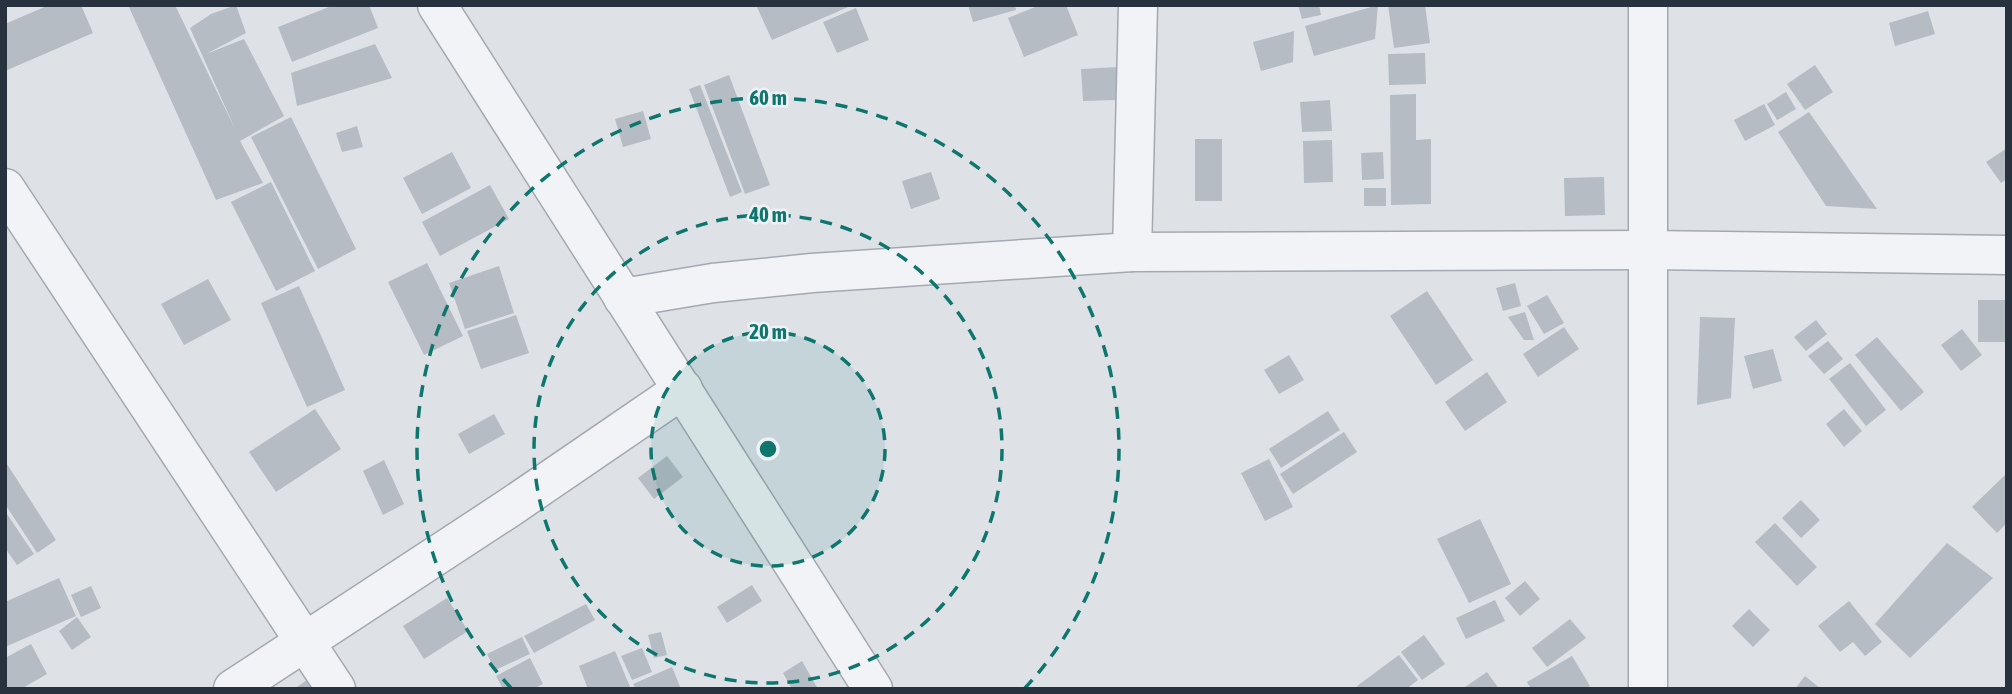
<svg xmlns="http://www.w3.org/2000/svg" width="2012" height="694" font-family="'Asap Condensed',sans-serif">
	<style>
		.building { fill: #b6bcc4 }
		.lines { fill: none; stroke-linecap: round; stroke-linejoin: round }
		.minor-casing { stroke: #a4a9b1; stroke-width: 41 }
		.minor { stroke: #f1f3f6; stroke-width: 38 }
		.ring { fill: none; stroke: #0f766e; stroke-width: 3.5; stroke-dasharray: 12 9 }
		.centre { fill: #0f766e; stroke: #eef1f5; stroke-width: 3.5 }
		.ring-label { font-size: 21px; text-anchor: middle; font-weight: bold; fill: #0f766e; stroke: #eef1f5; stroke-width: 5; stroke-linejoin: round; paint-order: stroke }
	</style>
	<rect width="100%" height="100%" fill="#dee2e7"/>
	<g class="building">
		<polygon points="49,5 81,5 93,33 5,71 5,24"/>
		<polygon points="128,5 175,5 236,131 190,28 211,14 236,5 246,33 206,54 244,39 284,116 240,141 263,183 216,200"/>
		<polygon points="334,5 369,5 378,28 292,62 278,27"/>
		<polygon points="756,5 853,5 772,40"/>
		<polygon points="968,5 1015,5 1016,10 973,22"/>
		<polygon points="1040,5 1066,5 1078,35 1024,57 1008,18"/>
		<polygon points="1298,5 1319,5 1321,15 1302,19"/>
		<polygon points="1378,5 1375,39 1314,56 1305,26"/>
		<polygon points="1388,5 1425,5 1430,43 1394,48"/>
		<polygon points="856,8 869,40 837,53 823,22"/>
		<polygon points="1928,11 1935,34 1895,46 1889,23"/>
		<polygon points="1294,31 1293,62 1261,71 1253,42"/>
		<polygon points="375,44 392,78 297,106 291,73"/>
		<polygon points="1425,53 1426,84 1389,85 1388,54"/>
		<polygon points="1815,65 1833,92 1805,110 1787,84"/>
		<polygon points="1117,67 1117,100 1083,101 1081,69"/>
		<polygon points="729,75 770,185 745,194 704,85"/>
		<polygon points="700,85 742,192 730,197 689,89"/>
		<polygon points="1786,92 1796,109 1777,120 1767,104"/>
		<polygon points="1416,94 1416,140 1431,139 1431,204 1391,205 1390,95"/>
		<polygon points="1330,100 1332,131 1302,132 1300,102"/>
		<polygon points="1764,104 1775,125 1745,141 1734,120"/>
		<polygon points="643,111 651,139 623,147 615,119"/>
		<polygon points="1809,112 1877,209 1826,206 1778,132"/>
		<polygon points="291,117 356,249 318,269 251,137"/>
		<polygon points="357,126 363,147 342,152 336,133"/>
		<rect x="1195" y="139" width="27" height="62"/>
		<polygon points="1332,140 1333,182 1304,183 1303,141"/>
		<polygon points="2007,148 2007,179 2001,183 1986,162"/>
		<polygon points="452,152 471,188 422,214 403,178"/>
		<polygon points="1383,152 1384,179 1362,180 1361,153"/>
		<polygon points="931,172 940,199 911,209 902,181"/>
		<polygon points="1604,177 1605,215 1565,216 1564,178"/>
		<polygon points="271,182 315,271 276,291 231,202"/>
		<polygon points="490,185 509,219 440,256 422,222"/>
		<rect x="1364" y="188" width="22" height="18"/>
		<polygon points="427,263 463,336 424,355 388,282"/>
		<polygon points="499,266 514,313 465,329 449,283"/>
		<polygon points="208,279 231,320 184,345 161,304"/>
		<polygon points="1515,283 1521,306 1503,311 1496,288"/>
		<polygon points="299,286 345,390 307,407 261,303"/>
		<polygon points="1427,291 1473,360 1436,385 1390,316"/>
		<polygon points="1547,295 1564,323 1544,334 1527,306"/>
		<rect x="1978" y="300" width="29" height="42"/>
		<polygon points="1525,312 1534,340 1524,340 1508,317"/>
		<polygon points="516,315 529,353 481,369 467,331"/>
		<polygon points="1700,317 1735,318 1731,398 1697,405"/>
		<polygon points="1816,320 1827,334 1806,351 1794,337"/>
		<polygon points="1564,327 1579,349 1538,377 1523,354"/>
		<polygon points="1962,329 1982,355 1961,371 1941,345"/>
		<polygon points="1877,337 1924,392 1901,411 1855,355"/>
		<polygon points="1828,341 1843,359 1824,374 1808,356"/>
		<polygon points="1773,349 1782,381 1753,389 1744,356"/>
		<polygon points="1289,355 1304,380 1279,394 1264,370"/>
		<polygon points="1850,363 1886,410 1866,426 1829,379"/>
		<polygon points="1487,372 1507,402 1465,431 1445,402"/>
		<polygon points="315,409 341,449 276,492 249,452"/>
		<polygon points="1844,409 1862,431 1844,447 1826,424"/>
		<polygon points="1328,411 1340,430 1281,468 1269,449"/>
		<polygon points="494,414 505,434 469,454 458,434"/>
		<polygon points="1344,432 1357,452 1293,494 1280,474"/>
		<polygon points="667,456 683,477 654,499 638,478"/>
		<polygon points="1269,459 1293,507 1265,521 1241,473"/>
		<polygon points="384,460 404,504 383,515 363,471"/>
		<polygon points="5,461 56,540 37,553 5,504"/>
		<polygon points="2007,473 2007,523 1997,533 1972,507"/>
		<polygon points="1801,500 1820,520 1801,538 1782,518"/>
		<polygon points="5,511 34,554 17,565 5,548"/>
		<polygon points="1480,519 1511,584 1469,603 1437,539"/>
		<polygon points="1775,523 1817,567 1797,586 1755,542"/>
		<polygon points="1947,543 1993,578 1910,658 1875,624"/>
		<polygon points="59,578 76,616 5,647 5,602"/>
		<polygon points="1525,581 1540,599 1520,616 1505,598"/>
		<polygon points="752,585 762,601 727,623 717,607"/>
		<polygon points="91,586 101,608 81,617 71,595"/>
		<polygon points="447,598 468,631 424,659 403,626"/>
		<polygon points="1495,600 1505,621 1466,639 1456,618"/>
		<polygon points="1849,601 1882,642 1865,656 1853,642 1840,652 1818,626"/>
		<polygon points="586,604 595,620 534,653 524,636"/>
		<polygon points="1749,609 1770,630 1753,647 1732,626"/>
		<polygon points="77,617 91,637 72,650 59,631"/>
		<polygon points="1570,619 1586,638 1547,667 1532,648"/>
		<polygon points="661,632 667,655 654,658 648,635"/>
		<polygon points="1424,635 1445,664 1422,680 1401,652"/>
		<polygon points="522,637 530,654 495,670 487,654"/>
		<polygon points="31,644 47,674 21,689 5,689 5,658"/>
		<polygon points="642,648 652,672 632,680 621,656"/>
		<polygon points="615,651 631,689 588,689 579,666"/>
		<polygon points="1399,655 1418,680 1406,689 1359,689 1357,686"/>
		<polygon points="1572,656 1590,686 1585,689 1531,689 1527,682"/>
		<polygon points="530,658 543,684 533,689 503,689 496,676"/>
		<polygon points="802,661 818,689 792,689 783,673"/>
		<polygon points="672,667 681,689 636,689 633,684"/>
		<polygon points="1487,672 1499,689 1462,689"/>
		<polygon points="1805,676 1821,689 1795,689"/>
		<polygon points="310,678 317,689 294,689"/>
	</g>
	<g class="lines">
		<defs>
			<g id="minor">
				<polyline points="437,5 873,689"/>
				<polyline points="1648,5 1648,689"/>
				<polyline points="5,188 336,689"/>
				<polyline points="1132,252 1138,5"/>
				<polyline points="623,298 713,283 812,273 1132,252 1647,250 2007,255"/>
				<polyline points="233,689 509,508 683,389"/>
			</g>
		</defs>
		<use href="#minor" class="minor-casing"/>
		<use href="#minor" class="minor"/>
	</g>
	<circle cx="768" cy="449" r="117" fill="#0f766e" fill-opacity=".12"/>
	<g class="ring">
		<circle cx="768" cy="449" r="117"/>
		<circle cx="768" cy="449" r="234"/>
		<path d="M511 688A351 351 0 1 1 1025 688"/>
	</g>
	<circle cx="768" cy="449" r="10" class="centre"/>
	<g class="ring-label">
		<text x="768" y="105">60 m</text>
		<text x="768" y="222">40 m</text>
		<text x="768" y="339">20 m</text>
	</g>
	<rect width="2012" height="694" fill="none" stroke="#28313e" stroke-width="14"/>
</svg>
